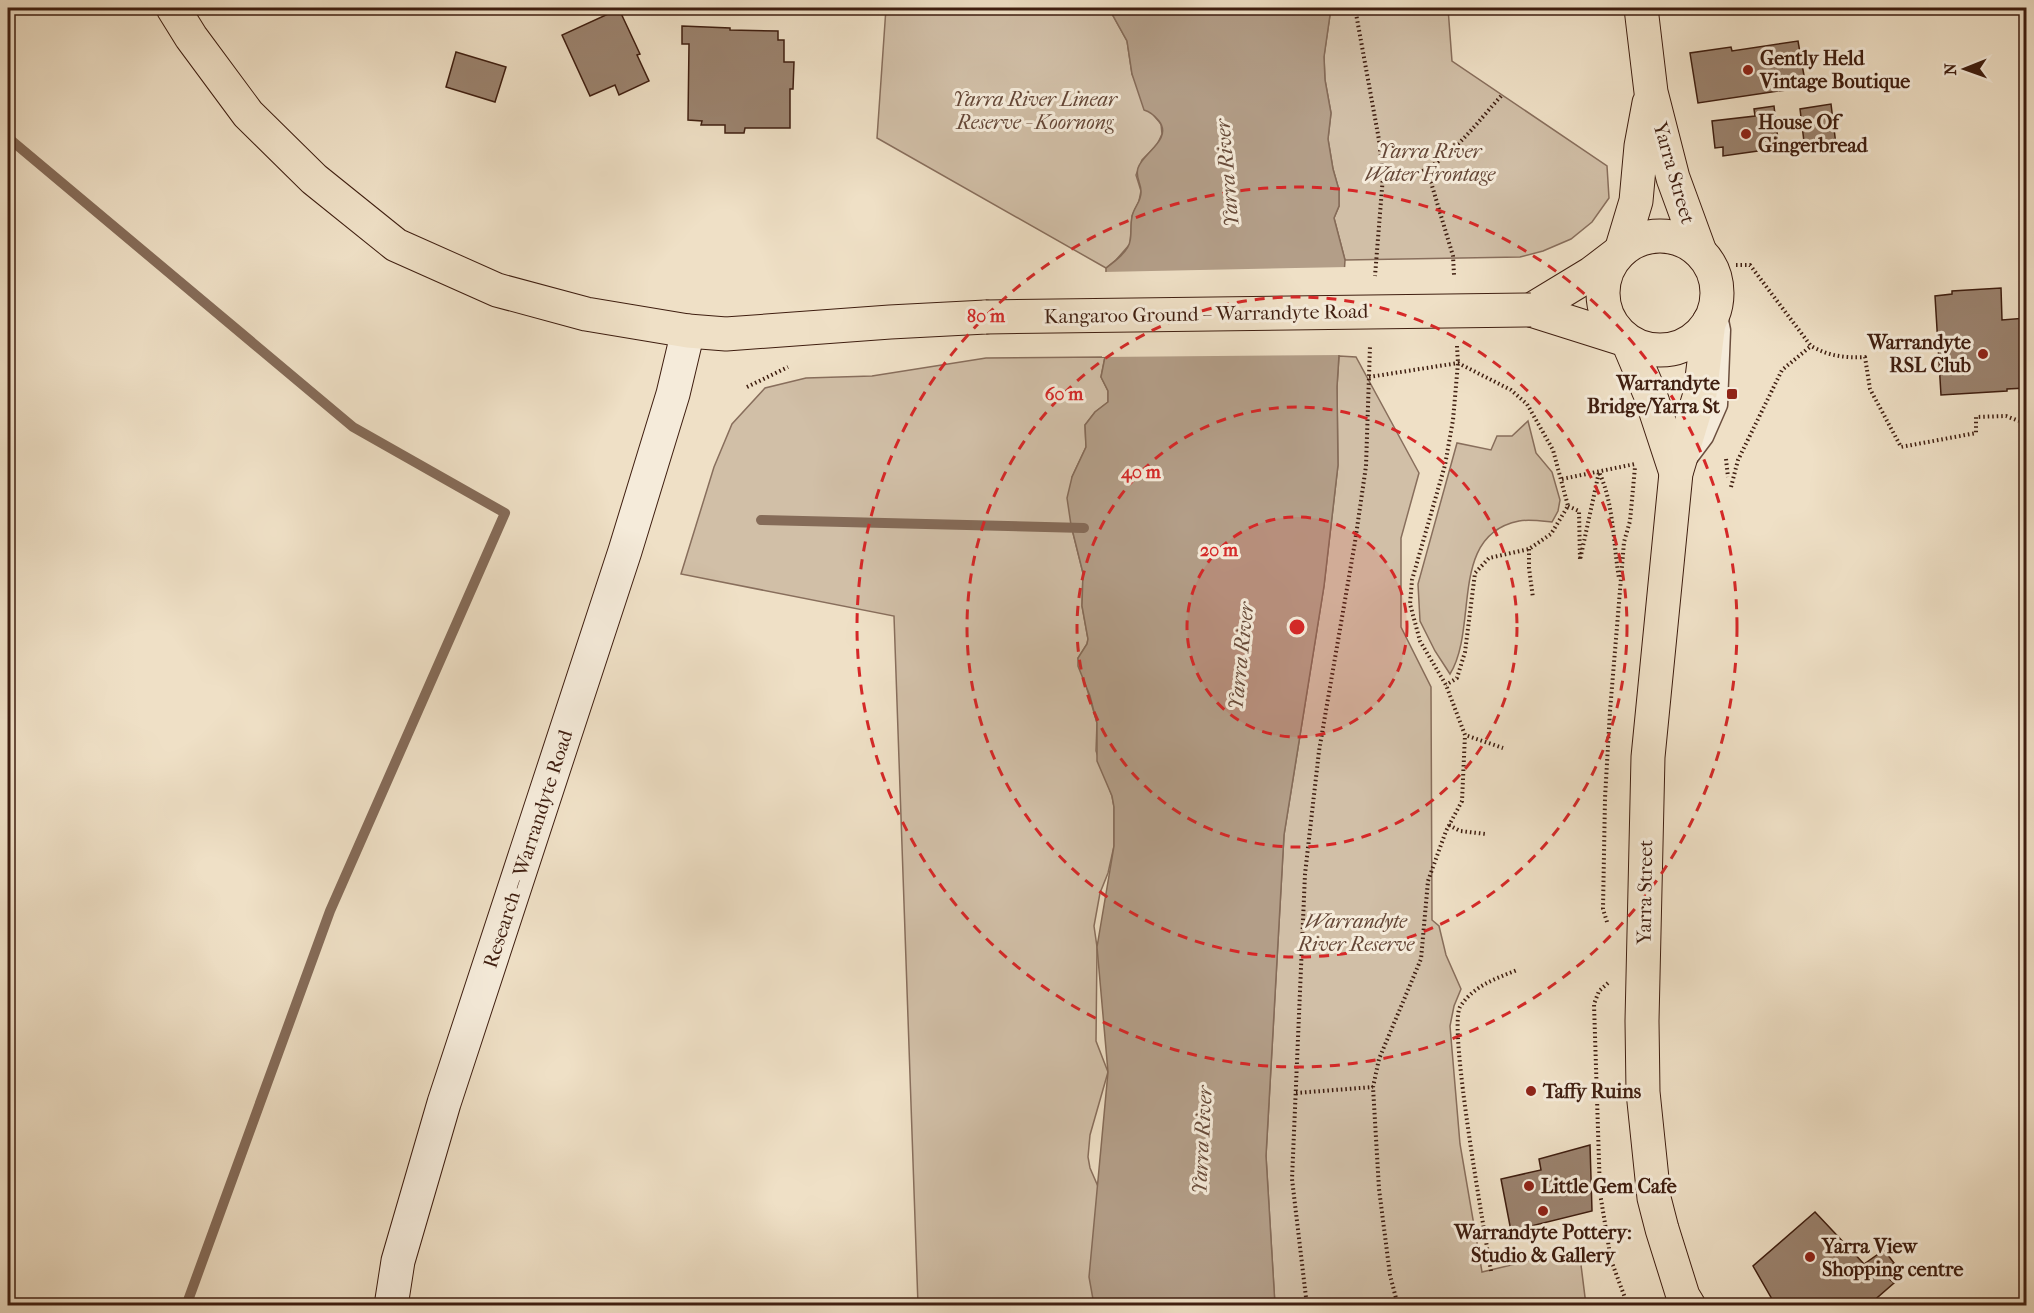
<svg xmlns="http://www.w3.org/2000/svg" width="2034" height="1313" font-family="'IM FELL French Canon',serif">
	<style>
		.green { fill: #d1bfa7; stroke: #886e5c; stroke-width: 1.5 }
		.water { fill: #b39e88; stroke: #856b58; stroke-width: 1.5 }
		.pier { fill: #efe0c6 }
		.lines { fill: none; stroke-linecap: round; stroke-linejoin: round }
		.stream { stroke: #856b58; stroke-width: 10 }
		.building { fill: #9b836f; stroke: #3f1e10; stroke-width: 1.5 }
		.service-casing { stroke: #6b4e3e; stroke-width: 19 }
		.secondary-casing { stroke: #3f1e10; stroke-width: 35 }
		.primary-casing { stroke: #3f1e10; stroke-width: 35 }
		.path { stroke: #3f1e10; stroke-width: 4; stroke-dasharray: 1.5 3; stroke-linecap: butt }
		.service { stroke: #f5ebda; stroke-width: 16 }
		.secondary { stroke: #f5ebda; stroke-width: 33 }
		.primary { stroke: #efe0c6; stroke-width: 33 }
		.primary-bridge-casing { stroke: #3f1e10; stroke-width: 35; stroke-linecap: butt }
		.primary-bridge { stroke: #efe0c6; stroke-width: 33 }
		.ring { fill: none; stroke: #d62828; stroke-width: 3; stroke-dasharray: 10 8 }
		.poi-dot { fill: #8f2418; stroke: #f5ebda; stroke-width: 2 }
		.labels { text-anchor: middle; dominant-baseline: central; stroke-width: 6; stroke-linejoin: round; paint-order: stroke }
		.poi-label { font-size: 20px; font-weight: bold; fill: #3f1e10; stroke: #f5ebda; text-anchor: start }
		.park-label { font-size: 20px; font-style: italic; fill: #644636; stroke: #f5ebda }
		.street-label { font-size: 20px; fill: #3f1e10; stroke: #f5ebda }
		.water-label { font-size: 21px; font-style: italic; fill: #684b3a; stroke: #f5ebda }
		.centre { fill: #d62828; stroke: #f5ebda; stroke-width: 3 }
		.ring-label { font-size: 18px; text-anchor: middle; font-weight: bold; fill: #d62828; stroke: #f5ebda; stroke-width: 6; stroke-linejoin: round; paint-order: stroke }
	</style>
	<rect width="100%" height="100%" fill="#efe0c6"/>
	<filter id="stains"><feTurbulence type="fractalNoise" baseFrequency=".00333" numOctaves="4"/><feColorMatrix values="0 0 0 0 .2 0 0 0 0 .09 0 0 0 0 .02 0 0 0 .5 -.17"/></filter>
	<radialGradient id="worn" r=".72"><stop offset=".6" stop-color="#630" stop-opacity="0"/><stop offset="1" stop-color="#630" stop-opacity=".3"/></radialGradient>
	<g class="green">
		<polygon points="886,8 1111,8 1111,12 1127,41 1132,74 1150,111 1161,124 1162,134 1157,145 1142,160 1136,175 1141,191 1139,201 1132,216 1130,244 1116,260 1106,268 877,138"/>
		<polygon points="1331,8 1448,8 1452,61 1607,166 1609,198 1592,222 1571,239 1543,251 1520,257 1345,260 1334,218 1339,206 1339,190 1333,169 1328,139 1331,113 1325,80 1324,56"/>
		<polygon points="1339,356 1356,357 1419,473 1401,538 1401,627 1431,687 1432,920 1439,926 1446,955 1461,989 1454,1006 1450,1026 1460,1144 1482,1272 1579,1249 1586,1305 1275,1306 1266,1156 1284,835 1324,586 1338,465 1337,387"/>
		<polygon points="1105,357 1101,377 1108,391 1108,402 1095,412 1085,425 1086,447 1072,477 1071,525 1083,573 1082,606 1088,639 1087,644 1078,658 1097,723 1096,751 1112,796 1114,807 1114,846 1108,873 1100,893 1094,926 1097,947 1096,1041 1108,1072 1090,1135 1088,1157 1090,1168 1103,1198 1099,1305 918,1305 894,616 681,574 714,467 732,424 765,388 806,378 872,376 986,358"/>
		<path d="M1528,421L1536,453L1552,472L1560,500L1558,511L1552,522C1542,521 1529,519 1519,521C1448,535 1479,627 1450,674L1435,651L1420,621L1418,584L1457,443L1491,450L1497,436H1512Z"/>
	</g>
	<path class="water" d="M1111,8H1331L1324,57L1325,80L1331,113L1328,139L1333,169L1339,190V206L1334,218L1345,260L1337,387L1338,465L1324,586L1284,835L1266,1156L1275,1305H1094L1089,1277L1108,1072L1097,947L1114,846V807L1112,796L1097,761V723L1090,696L1078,666V658L1087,644L1088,639L1082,606L1083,573L1071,525L1067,498L1072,477L1086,447L1085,425L1095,412L1108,402V391L1101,377L1105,357L1106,268C1114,262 1129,251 1130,241C1132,233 1130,225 1132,217C1133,208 1142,201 1141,191C1141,183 1135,177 1138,168C1143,153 1173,139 1159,121C1155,116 1151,112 1144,110L1132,74L1127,41L1111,12Z"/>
	<polygon class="pier" points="1348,267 1342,355 1102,357 1103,272"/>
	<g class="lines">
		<g class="stream">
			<polyline points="8,136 12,141 353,427 505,513 330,911 186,1306"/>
			<polyline points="761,520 1084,528"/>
		</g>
	</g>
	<g class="building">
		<polygon points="619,9 640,54 637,55 649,81 619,95 615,85 590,96 562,35"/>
		<polygon points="682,26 730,28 730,30 778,31 778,40 784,40 784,62 794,62 793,89 790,89 790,128 745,128 744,133 725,133 725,125 701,125 702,121 688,120 689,44 682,44"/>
		<polygon points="1798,41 1806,87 1698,103 1690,53 1731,47 1732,51"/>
		<polygon points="456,52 506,67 495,102 446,87"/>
		<polygon points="1831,104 1836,145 1805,150 1800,109"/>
		<polygon points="1774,106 1779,148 1723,156 1723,147 1715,148 1712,121 1755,116 1754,109"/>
		<polygon points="2001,288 2002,320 2026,318 2026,388 2007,389 2007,391 1941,395 1935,296 1952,294 1952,291"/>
		<polygon points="1590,1145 1592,1211 1511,1231 1501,1179 1541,1170 1539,1159"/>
		<polygon points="1815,1212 1864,1264 1884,1250 1894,1263 1883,1274 1894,1283 1870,1304 1871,1306 1776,1306 1753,1266"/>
	</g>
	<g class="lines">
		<defs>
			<polyline id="service" points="1690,457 1705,437 1719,405 1722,330 1716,301"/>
			<polyline id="secondary" points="391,1306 398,1261 444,1103 625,551 673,394 688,331"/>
			<g id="primary">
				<polyline points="173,8 191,37 248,114 314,179 396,245 497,290 586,314 688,331 726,334 890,322 986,317"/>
				<polyline points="1641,8 1651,92 1673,178 1700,252"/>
				<circle cx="1660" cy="293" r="57"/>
				<polyline points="1621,251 1636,201 1641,146 1649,103"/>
				<polyline points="1531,310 1592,273 1617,254"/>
				<polyline points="1531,310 1626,340"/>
				<polyline points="1628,342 1650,394 1676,473"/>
				<polyline points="1689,1306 1683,1296 1662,1229 1654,1198 1643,1092 1642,1021 1648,757 1676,473 1700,394 1709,322"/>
			</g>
		</defs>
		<use href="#service" class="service-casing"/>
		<use href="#secondary" class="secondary-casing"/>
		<use href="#primary" class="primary-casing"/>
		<g class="path">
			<polyline points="1355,8 1379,140 1383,176 1375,276"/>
			<polyline points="1427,169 1453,256 1454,275"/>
			<path d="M1383,176C1390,177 1400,179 1407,177C1446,167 1476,123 1503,94"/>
			<path d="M1736,265H1750L1811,346C1829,356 1844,358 1865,357L1870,389L1901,447L1976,433V417L2006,416L2019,421"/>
			<polyline points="1457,346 1458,363 1453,420 1445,465 1412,580 1410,604 1420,641 1446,685 1465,735 1503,748"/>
			<polyline points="1369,377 1458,363 1511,390 1527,404 1553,450 1568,506 1551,534 1529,549 1489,558 1475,573 1465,652 1457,678 1446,685"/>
			<polyline points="747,387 788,367"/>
			<polyline points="1726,459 1728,477"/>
			<polyline points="1562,479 1635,464"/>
			<polyline points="1731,487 1738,460 1782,370 1811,346"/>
			<path d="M1568,506L1579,511L1580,560L1599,472C1614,504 1613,543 1619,578"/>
			<polyline points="1529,549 1529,568 1533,598"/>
			<polyline points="1449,825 1460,831 1486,834"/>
			<polyline points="1607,922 1603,909 1605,798 1610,711 1624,542 1630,521 1635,467"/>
			<polyline points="1608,983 1599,991 1594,1004 1600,1193 1611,1260 1628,1306"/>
			<polyline points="1296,1093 1373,1087"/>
			<path d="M1491,1271C1485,1234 1448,1028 1460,1007C1473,986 1495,979 1517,970"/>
			<polyline points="1307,1306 1292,1179 1305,874 1319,751 1355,542 1366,466 1370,346"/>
			<polyline points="1398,1306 1390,1275 1379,1189 1373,1087 1379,1059 1421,959 1428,881 1446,831 1462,801 1465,735"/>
		</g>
		<use href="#service" class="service"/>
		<use href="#secondary" class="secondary"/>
		<use href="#primary" class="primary"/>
		<defs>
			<polyline id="primary-bridge" points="986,317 1531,310"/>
		</defs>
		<use href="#primary-bridge" class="primary-bridge-casing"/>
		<use href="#primary-bridge" class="primary-bridge"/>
	</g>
	<circle cx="1297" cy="627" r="110" fill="#d62828" fill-opacity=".12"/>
	<g class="ring">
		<circle cx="1297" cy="627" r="110"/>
		<circle cx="1297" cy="627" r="220"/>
		<circle cx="1297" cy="627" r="330"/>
		<circle cx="1297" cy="627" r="440"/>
	</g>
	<g class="poi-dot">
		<circle cx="1748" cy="70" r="6"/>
		<circle cx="1746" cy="134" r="6"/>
		<circle cx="1983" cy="354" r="6"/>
		<rect x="1726" y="388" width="12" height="12" rx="3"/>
		<circle cx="1531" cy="1091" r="6"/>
		<circle cx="1529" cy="1186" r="6"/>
		<circle cx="1543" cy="1211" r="6"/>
		<circle cx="1810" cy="1257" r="6"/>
	</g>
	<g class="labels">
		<g class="poi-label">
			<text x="1760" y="58">Gently Held<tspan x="1760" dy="23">Vintage Boutique</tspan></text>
			<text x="1758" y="122">House Of<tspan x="1758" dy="23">Gingerbread</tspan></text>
			<text x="1971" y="342" text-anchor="end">Warrandyte<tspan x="1971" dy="23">RSL Club</tspan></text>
			<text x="1720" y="383" text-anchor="end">Warrandyte<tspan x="1720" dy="23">Bridge/Yarra St</tspan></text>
			<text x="1543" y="1091">Taffy Ruins</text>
			<text x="1541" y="1186">Little Gem Cafe</text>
			<text x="1543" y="1232" text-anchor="middle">Warrandyte Pottery:<tspan x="1543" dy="23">Studio &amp; Gallery</tspan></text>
			<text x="1822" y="1246">Yarra View<tspan x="1822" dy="23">Shopping centre</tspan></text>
		</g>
		<g class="park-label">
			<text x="1035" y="99">Yarra River Linear<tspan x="1035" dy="23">Reserve - Koornong</tspan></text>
			<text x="1430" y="151">Yarra River<tspan x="1430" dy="23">Water Frontage</tspan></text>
			<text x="1356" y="921">Warrandyte<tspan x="1356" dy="23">River Reserve</tspan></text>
		</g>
		<g class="street-label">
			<text transform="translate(1674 173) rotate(74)">Yarra Street</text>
			<text transform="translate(1206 314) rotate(-1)">Kangaroo Ground – Warrandyte Road</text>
			<text transform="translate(528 849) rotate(-72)">Research – Warrandyte Road</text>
			<text transform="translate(1645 892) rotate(-89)">Yarra Street</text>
		</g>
		<g class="water-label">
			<text transform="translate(1227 173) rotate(-95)">Yarra River</text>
			<text transform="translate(1241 656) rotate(-84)">Yarra River</text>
			<text transform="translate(1202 1140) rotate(-87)">Yarra River</text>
		</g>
	</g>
	<circle cx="1297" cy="627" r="9" class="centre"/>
	<g class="ring-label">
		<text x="986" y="322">80 m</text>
		<text x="1064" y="400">60 m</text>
		<text x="1141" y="478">40 m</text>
		<text x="1219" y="556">20 m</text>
	</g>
	<rect width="2034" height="1313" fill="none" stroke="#efe0c6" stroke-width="30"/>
	<rect x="9" y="9" width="2016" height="1295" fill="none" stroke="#3f1e10" stroke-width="3"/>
	<rect x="15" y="15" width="2004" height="1283" fill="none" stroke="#3f1e10" stroke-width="1.5"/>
	<g transform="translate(1965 69) rotate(269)" stroke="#f5ebda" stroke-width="4.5" paint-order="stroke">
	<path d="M0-4.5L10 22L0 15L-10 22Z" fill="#3f1e10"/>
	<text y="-9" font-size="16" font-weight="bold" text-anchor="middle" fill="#3f1e10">N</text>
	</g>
	<rect width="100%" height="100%" filter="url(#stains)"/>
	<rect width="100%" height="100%" fill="url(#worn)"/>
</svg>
